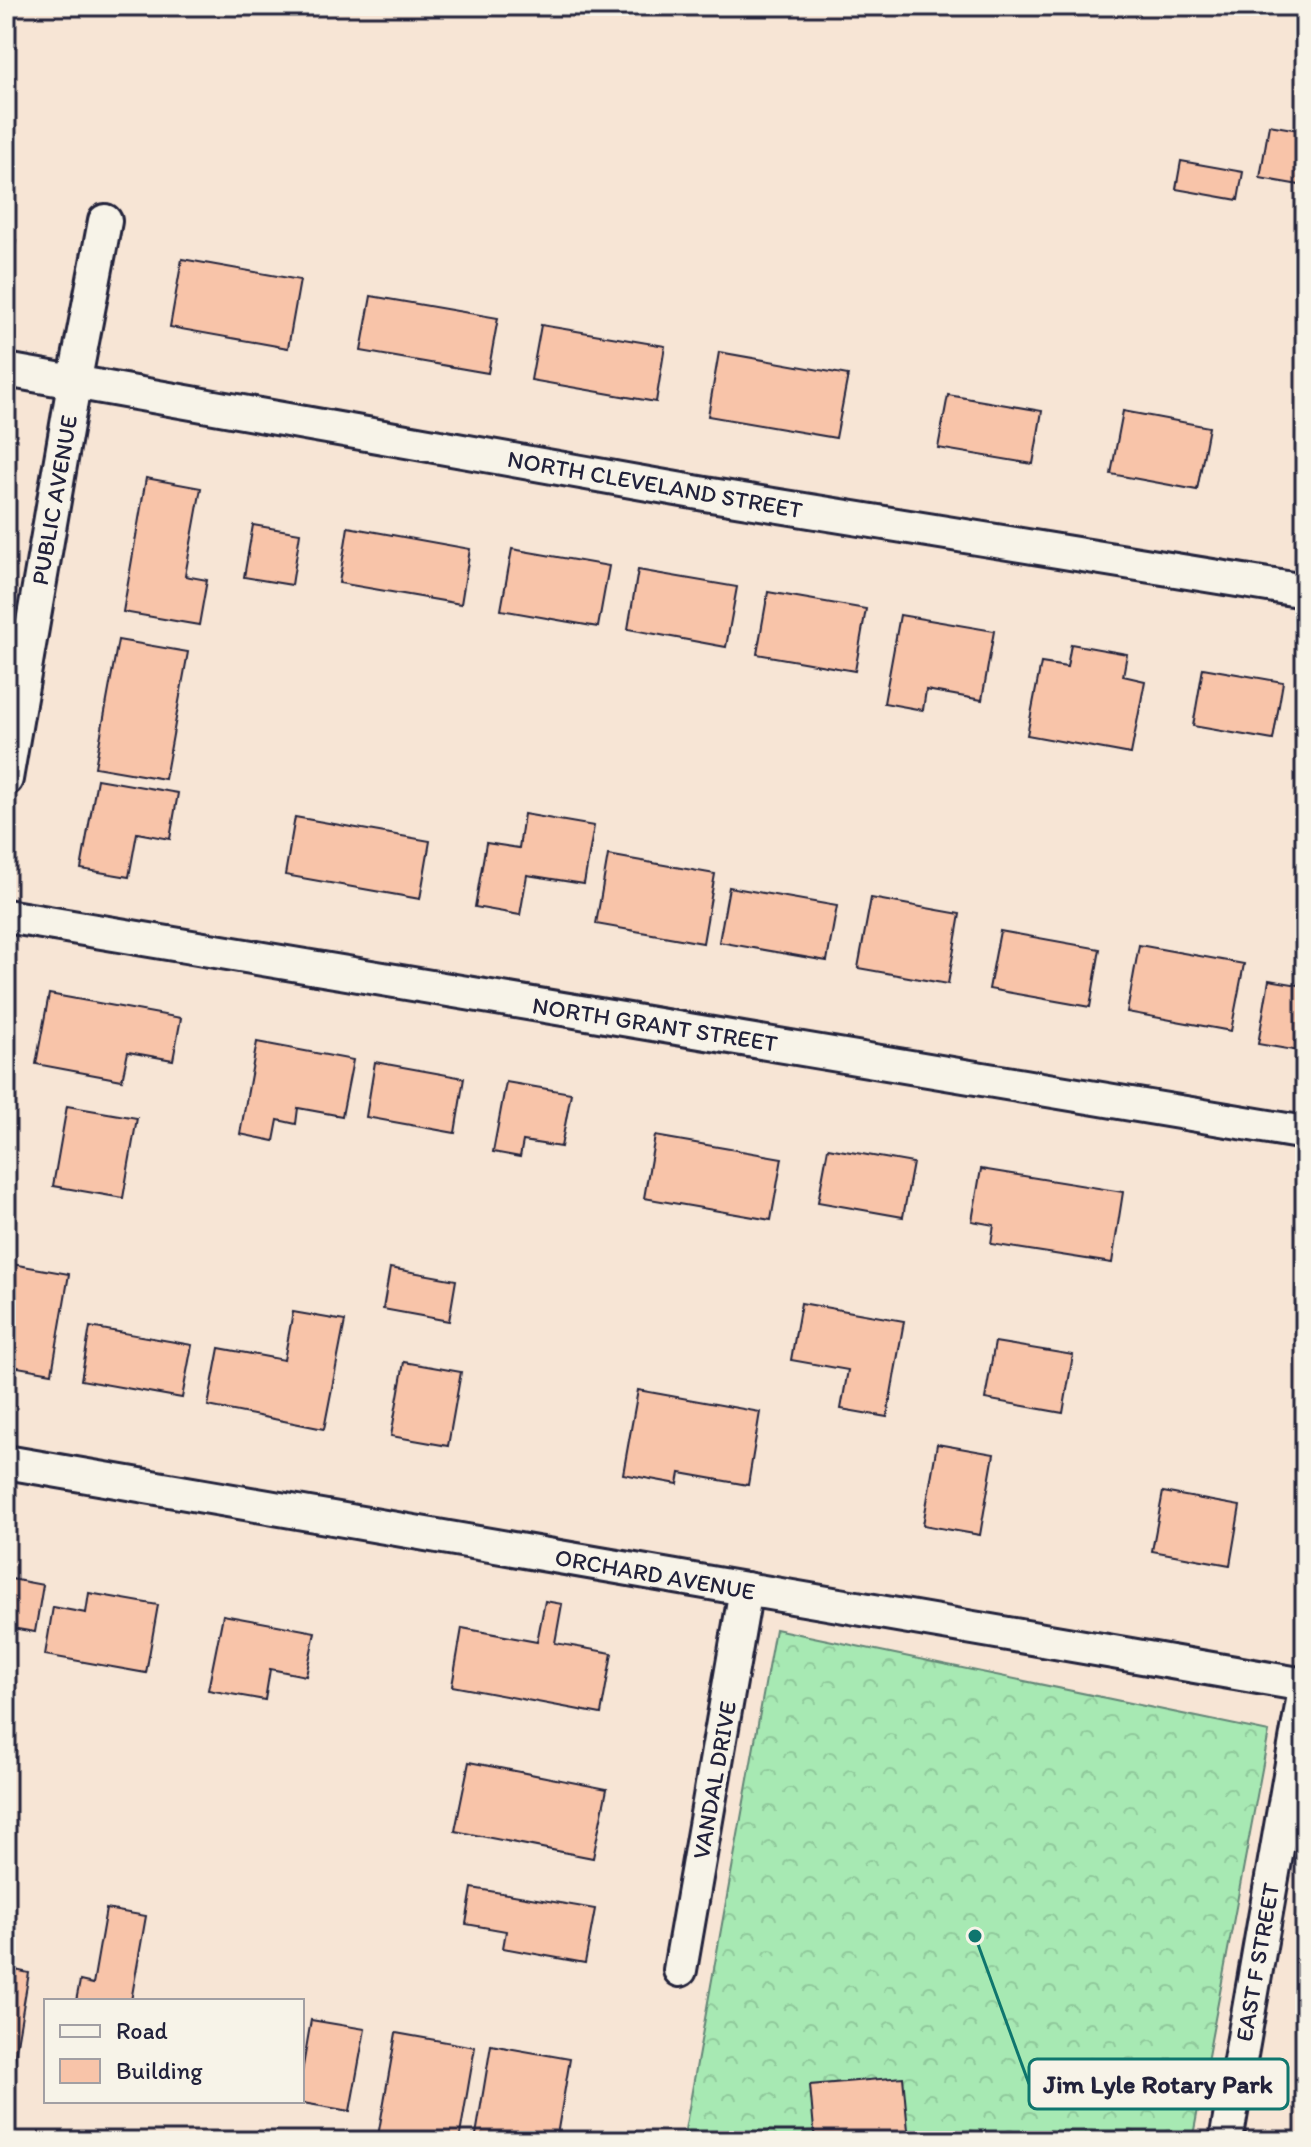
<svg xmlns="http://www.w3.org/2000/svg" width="1311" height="2147" font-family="Itim,sans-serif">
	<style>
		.forest { fill: url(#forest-crowns); stroke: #648677; stroke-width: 2 }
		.building { fill: #f8c4a9; stroke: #22223b; stroke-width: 2 }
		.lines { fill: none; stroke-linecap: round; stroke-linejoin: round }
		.minor-casing { stroke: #22223b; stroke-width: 38 }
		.minor { stroke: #f7f3e8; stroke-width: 32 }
		.labels { text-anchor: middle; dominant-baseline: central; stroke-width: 8; stroke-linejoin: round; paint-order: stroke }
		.street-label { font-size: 24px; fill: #22223b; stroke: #f7f3e8 }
		.leader { fill: none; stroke: #0f766e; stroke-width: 3 }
		.callout-dot { fill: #0f766e; stroke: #f7f3e8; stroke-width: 3 }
		.callout { fill: #f7f3e8; stroke: #0f766e; stroke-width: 3 }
		.callout-label { font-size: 26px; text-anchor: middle; font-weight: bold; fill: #22223b }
	</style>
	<defs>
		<pattern id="forest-crowns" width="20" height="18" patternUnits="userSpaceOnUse" patternTransform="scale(2)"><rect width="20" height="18" fill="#a7e9b3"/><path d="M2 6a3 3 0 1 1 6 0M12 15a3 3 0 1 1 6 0" fill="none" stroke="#8fc89b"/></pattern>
	</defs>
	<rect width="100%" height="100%" fill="#f7e5d5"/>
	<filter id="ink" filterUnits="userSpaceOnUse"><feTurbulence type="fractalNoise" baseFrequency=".0125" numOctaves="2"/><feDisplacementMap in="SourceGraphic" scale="16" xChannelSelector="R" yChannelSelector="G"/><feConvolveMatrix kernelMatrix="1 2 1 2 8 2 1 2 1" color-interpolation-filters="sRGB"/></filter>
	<g filter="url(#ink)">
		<polygon class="forest" points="775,1629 1269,1732 1192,2141 683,2141"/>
		<g class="building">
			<polygon points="1269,125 1305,131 1305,186 1260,178"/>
			<polygon points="1181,161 1243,172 1238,200 1176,189"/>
			<polygon points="6,238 16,240 6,299"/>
			<polygon points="182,259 300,280 288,348 170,327"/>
			<polygon points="371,296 498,318 488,373 361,351"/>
			<polygon points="541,325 665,346 656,402 531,380"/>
			<polygon points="719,352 848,375 836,438 708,416"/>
			<polygon points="948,395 1042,411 1033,464 938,448"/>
			<polygon points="1123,411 1209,427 1197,490 1111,474"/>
			<polygon points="146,478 201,488 185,576 207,580 199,625 123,612"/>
			<polygon points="253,525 300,533 292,585 244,577"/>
			<polygon points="348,527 470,549 461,604 339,583"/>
			<polygon points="512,549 609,566 598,627 501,610"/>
			<polygon points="638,570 737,587 726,647 628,629"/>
			<polygon points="768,592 866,609 855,671 757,654"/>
			<polygon points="900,615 994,631 982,700 926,690 923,710 884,703"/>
			<polygon points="118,640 188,652 165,779 95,767"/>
			<polygon points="1071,644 1127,654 1123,676 1145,681 1131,754 1027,735 1041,663 1067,667"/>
			<polygon points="1203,668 1283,682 1273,740 1193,726"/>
			<polygon points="97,779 178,793 170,839 137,833 129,877 81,869"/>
			<polygon points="524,814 594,826 584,884 527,875 520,915 475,907 486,843 519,848"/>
			<polygon points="295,817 430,841 420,899 285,875"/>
			<polygon points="608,855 715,874 703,943 596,924"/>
			<polygon points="729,887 837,906 827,961 719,942"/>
			<polygon points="871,898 960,914 948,984 858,968"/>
			<polygon points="1000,931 1100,949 1090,1007 989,989"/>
			<polygon points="1139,945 1244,964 1231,1031 1127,1012"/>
			<polygon points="1269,980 1305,986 1305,1052 1258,1044"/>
			<polygon points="49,994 181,1018 173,1060 128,1052 122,1080 36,1064"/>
			<polygon points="257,1042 353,1060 342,1116 298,1108 296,1124 278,1120 274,1141 240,1134"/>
			<polygon points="375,1062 464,1078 455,1133 366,1117"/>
			<polygon points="506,1082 571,1093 561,1147 523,1141 520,1157 493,1152"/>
			<polygon points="67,1106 137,1118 123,1198 53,1186"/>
			<polygon points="655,1136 782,1158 771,1220 644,1198"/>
			<polygon points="828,1148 913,1163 903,1217 818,1202"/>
			<polygon points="981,1169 1123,1192 1112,1263 991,1244 994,1225 972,1221"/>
			<polygon points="6,1263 69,1274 52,1373 6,1365"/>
			<polygon points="390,1268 456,1280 449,1321 383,1309"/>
			<polygon points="801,1303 904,1321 887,1417 841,1409 848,1370 791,1360"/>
			<polygon points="293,1312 345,1321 324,1429 208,1406 219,1348 284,1360"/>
			<polygon points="90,1327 192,1345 182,1398 81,1380"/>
			<polygon points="995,1342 1073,1355 1063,1413 985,1399"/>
			<polygon points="404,1362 461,1372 448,1446 391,1436"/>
			<polygon points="638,1390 760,1412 748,1485 680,1473 678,1484 623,1474"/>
			<polygon points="937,1444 994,1454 980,1535 923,1525"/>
			<polygon points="1163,1492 1240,1506 1230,1565 1152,1551"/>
			<polygon points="6,1578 43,1585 35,1632 6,1627"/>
			<polygon points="89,1593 158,1605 146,1673 45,1655 53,1607 86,1613"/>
			<polygon points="545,1601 562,1604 555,1643 612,1653 601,1714 452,1686 462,1628 537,1642"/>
			<polygon points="223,1615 315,1632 306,1676 270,1669 265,1700 208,1690"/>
			<polygon points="469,1762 607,1789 593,1858 455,1831"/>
			<polygon points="472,1888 595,1909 585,1963 503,1948 506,1931 466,1924"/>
			<polygon points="106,1909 146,1916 131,2001 76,2001 80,1981 93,1984"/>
			<polygon points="6,1968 29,1973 12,2073 6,2072"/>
			<polygon points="311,2020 365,2029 350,2111 297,2102 302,2101 302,2072"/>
			<polygon points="396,2033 475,2047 459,2141 404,2141 378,2136"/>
			<polygon points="491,2045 570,2059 556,2141 475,2141"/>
			<polygon points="903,2077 909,2141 815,2141 810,2085"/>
		</g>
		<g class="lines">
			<defs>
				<g id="minor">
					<polyline points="6,370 705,494 1305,591"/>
					<polyline points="6,779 74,384 105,221"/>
					<polyline points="6,916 1305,1133"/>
					<polyline points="6,1462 1305,1685"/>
					<polyline points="680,1970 746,1589"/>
					<polyline points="1226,2141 1305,1689"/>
				</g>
			</defs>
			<use href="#minor" class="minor-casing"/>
			<use href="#minor" class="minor"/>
		</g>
	</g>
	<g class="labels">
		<g class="street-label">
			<text transform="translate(655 484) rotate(10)">NORTH CLEVELAND STREET</text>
			<text transform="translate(54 500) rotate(-80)">PUBLIC AVENUE</text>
			<text transform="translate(655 1024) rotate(9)">NORTH GRANT STREET</text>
			<text transform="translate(655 1574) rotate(10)">ORCHARD AVENUE</text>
			<text transform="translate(714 1780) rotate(-80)">VANDAL DRIVE</text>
			<text transform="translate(1257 1962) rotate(-80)">EAST F STREET</text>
		</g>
	</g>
	<path class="leader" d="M975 1936L1029 2084"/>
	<circle class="callout-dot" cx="975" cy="1936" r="8"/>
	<rect class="callout" x="1029" y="2059" width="259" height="50" rx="8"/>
	<g class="callout-label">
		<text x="1158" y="2093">Jim Lyle Rotary Park</text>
	</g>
	<rect width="1311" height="2147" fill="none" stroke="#f7f3e8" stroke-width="32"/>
	<rect x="16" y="16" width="1279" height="2115" fill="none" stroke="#22223b" stroke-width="3" filter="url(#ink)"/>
	<rect x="44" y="1999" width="260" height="104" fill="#f7f3e8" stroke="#a29fa3" stroke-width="2"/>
	<rect x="60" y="2025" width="40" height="12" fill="#f7f3e8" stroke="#a29fa3" stroke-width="2"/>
	<text x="116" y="2039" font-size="24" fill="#22223b">Road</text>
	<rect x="60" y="2059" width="40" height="24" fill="#f8c4a9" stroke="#a29fa3" stroke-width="2"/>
	<text x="116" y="2079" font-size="24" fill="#22223b">Building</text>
</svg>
